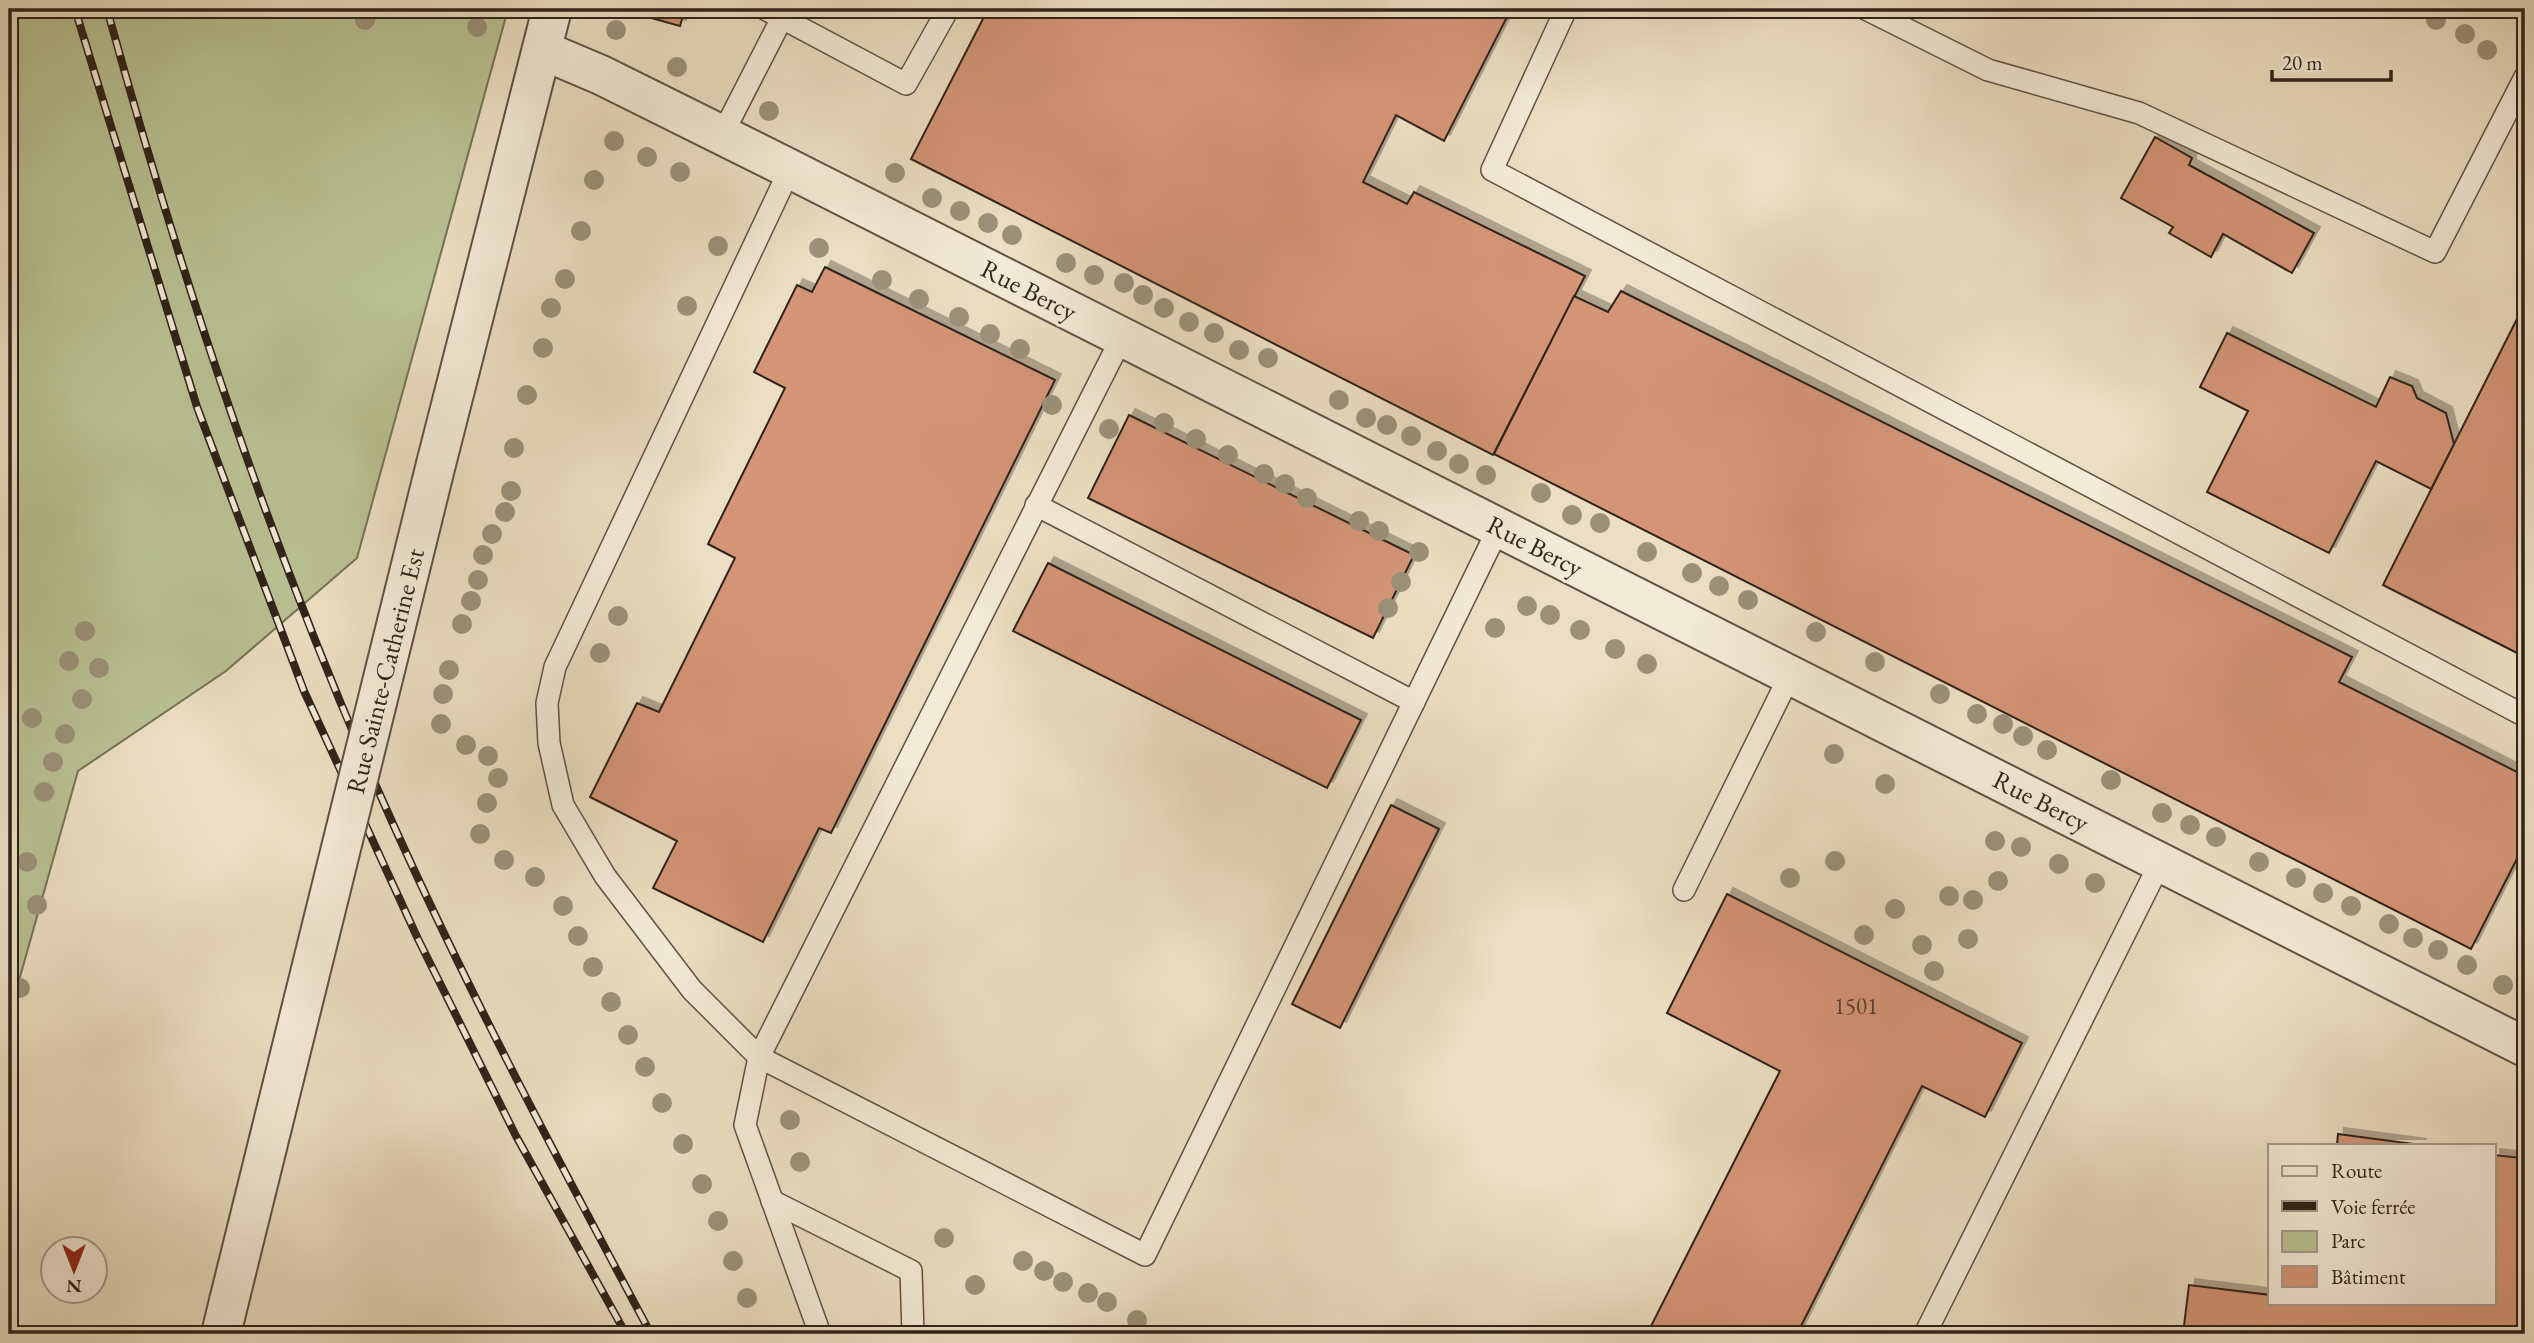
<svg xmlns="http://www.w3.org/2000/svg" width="2534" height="1343" font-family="'EB Garamond',serif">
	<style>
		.green { fill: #b9c193; stroke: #747256; stroke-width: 2 }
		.building { fill: #d49476; stroke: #2f231a; stroke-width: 2; filter: url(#shadow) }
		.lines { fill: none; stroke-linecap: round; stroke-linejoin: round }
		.service-casing { stroke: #5e5244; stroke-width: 24 }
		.minor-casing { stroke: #5e5244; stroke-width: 42 }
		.tertiary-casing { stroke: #5e5244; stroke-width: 42 }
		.service { stroke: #f3ead7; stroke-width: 21 }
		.minor { stroke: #f3ead7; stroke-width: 38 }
		.tertiary { stroke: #f3ead7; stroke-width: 38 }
		.rail-casing { stroke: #2f231a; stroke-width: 8 }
		.rail { stroke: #f3ead7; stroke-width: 5; stroke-dasharray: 16; stroke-linecap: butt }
		.tertiary-bridge-casing { stroke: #5e5244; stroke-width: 42; stroke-linecap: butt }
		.tertiary-bridge { stroke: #f3ead7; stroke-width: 38 }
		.tree { fill: #9b9179 }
		.labels { text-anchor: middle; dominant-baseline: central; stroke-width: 6; stroke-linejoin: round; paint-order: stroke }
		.number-label { font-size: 23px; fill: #583f31 }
		.street-label { font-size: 26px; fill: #2f231a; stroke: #f3ead7 }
	</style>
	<defs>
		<filter id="shadow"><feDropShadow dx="6" dy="-6" stdDeviation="0" flood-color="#0004"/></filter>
	</defs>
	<rect width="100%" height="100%" fill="#ecdec2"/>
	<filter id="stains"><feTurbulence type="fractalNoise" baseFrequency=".00286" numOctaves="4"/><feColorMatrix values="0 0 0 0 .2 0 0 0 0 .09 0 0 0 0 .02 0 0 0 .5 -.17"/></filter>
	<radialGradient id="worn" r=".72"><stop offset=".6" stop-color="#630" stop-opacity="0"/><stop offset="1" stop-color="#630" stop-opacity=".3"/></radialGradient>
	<polygon class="green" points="9,9 508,9 357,558 226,671 78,771 9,1016"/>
	<g class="building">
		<polygon points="619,9 685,9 680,26"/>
		<polygon points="988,9 1492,9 1507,17 1444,141 1396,115 1363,182 1407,204 1414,192 1585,276 1493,455 911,159"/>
		<polygon points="2155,137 2192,158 2189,165 2314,233 2292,273 2223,234 2211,257 2169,233 2173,227 2121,198"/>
		<polygon points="825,267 1055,380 831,833 819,828 763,942 653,888 677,841 590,797 637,703 659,712 735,558 708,544 785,388 754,372 797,285 812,292"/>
		<polygon points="1621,291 2352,657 2339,682 2525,776 2525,843 2471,949 1494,454 1574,296 1608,312"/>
		<polygon points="2525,303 2525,657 2383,585"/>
		<polygon points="2227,333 2376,407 2390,377 2412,386 2417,398 2446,413 2454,444 2431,489 2376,461 2329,553 2207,492 2248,411 2200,387"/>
		<polygon points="1129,415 1414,555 1373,638 1088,498"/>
		<polygon points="1048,563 1361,720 1327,788 1013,631"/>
		<polygon points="1391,805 1439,829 1340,1028 1292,1004"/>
		<polygon points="1727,894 2022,1043 1985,1117 1922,1086 1797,1334 1647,1334 1780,1071 1667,1013"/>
		<polygon points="2525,1126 2525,1334 2183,1334 2189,1285 2270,1295 2270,1303 2494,1303 2494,1155 2521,1158"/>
		<polygon points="2338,1134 2421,1145 2337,1145"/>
	</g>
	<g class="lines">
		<defs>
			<g id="service">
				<polyline points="765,9 906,84 948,9"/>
				<polyline points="1566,9 1492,170 2525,716"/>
				<polyline points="1866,9 1988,70 2139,113 2435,252 2525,77"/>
				<polyline points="722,135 782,18"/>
				<polyline points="790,169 555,667 547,703 549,743 563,805 605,876 692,990 759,1057 1145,1255 1499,527"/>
				<polyline points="1036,505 1414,702"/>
				<polyline points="1684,890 1790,675"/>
				<polyline points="772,1201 911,1271 913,1334"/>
				<polyline points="820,1334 745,1125 759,1057 1122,337"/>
				<polyline points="1925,1334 2161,861"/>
			</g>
			<polyline id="minor" points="542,50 601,75 790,169 2525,1047"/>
			<g id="tertiary">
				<polyline points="436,464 552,9"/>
				<polyline points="221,1334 229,1301"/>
			</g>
		</defs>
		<use href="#service" class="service-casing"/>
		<use href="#minor" class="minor-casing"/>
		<use href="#tertiary" class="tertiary-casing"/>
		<use href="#service" class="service"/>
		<use href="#minor" class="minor"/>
		<use href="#tertiary" class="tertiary"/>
		<defs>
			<g id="rail">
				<polyline points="75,9 197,407 304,691 418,939 516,1136 626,1334"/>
				<path d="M107,9C182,280 270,548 385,806C465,986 558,1160 651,1334"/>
			</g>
		</defs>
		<use href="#rail" class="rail-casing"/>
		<use href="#rail" class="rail"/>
		<defs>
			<polyline id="tertiary-bridge" points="229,1301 436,464"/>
		</defs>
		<use href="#tertiary-bridge" class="tertiary-bridge-casing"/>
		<use href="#tertiary-bridge" class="tertiary-bridge"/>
	</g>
	<g class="tree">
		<circle cx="365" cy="20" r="10"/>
		<circle cx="2436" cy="20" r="10"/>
		<circle cx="477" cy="27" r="10"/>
		<circle cx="616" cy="30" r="10"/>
		<circle cx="2465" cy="34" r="10"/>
		<circle cx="2487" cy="50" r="10"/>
		<circle cx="677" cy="67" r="10"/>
		<circle cx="769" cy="111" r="10"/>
		<circle cx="614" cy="141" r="10"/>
		<circle cx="647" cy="157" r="10"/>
		<circle cx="680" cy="172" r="10"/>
		<circle cx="895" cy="173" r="10"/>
		<circle cx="594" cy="180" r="10"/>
		<circle cx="932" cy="198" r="10"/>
		<circle cx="960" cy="211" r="10"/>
		<circle cx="988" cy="223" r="10"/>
		<circle cx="581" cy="231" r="10"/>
		<circle cx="1012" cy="235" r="10"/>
		<circle cx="718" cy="246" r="10"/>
		<circle cx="819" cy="248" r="10"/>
		<circle cx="1066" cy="263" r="10"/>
		<circle cx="1094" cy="275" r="10"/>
		<circle cx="565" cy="279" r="10"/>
		<circle cx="882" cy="280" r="10"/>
		<circle cx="1124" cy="283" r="10"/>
		<circle cx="1143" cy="295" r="10"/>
		<circle cx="919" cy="299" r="10"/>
		<circle cx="687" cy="306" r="10"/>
		<circle cx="551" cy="308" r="10"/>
		<circle cx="1164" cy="308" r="10"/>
		<circle cx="959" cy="317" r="10"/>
		<circle cx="1189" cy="322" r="10"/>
		<circle cx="1214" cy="333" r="10"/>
		<circle cx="990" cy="334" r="10"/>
		<circle cx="543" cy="348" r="10"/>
		<circle cx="1020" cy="349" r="10"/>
		<circle cx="1239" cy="350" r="10"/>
		<circle cx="1268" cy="358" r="10"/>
		<circle cx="527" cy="395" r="10"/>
		<circle cx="1339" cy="400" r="10"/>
		<circle cx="1052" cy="405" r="10"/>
		<circle cx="1366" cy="418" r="10"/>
		<circle cx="1164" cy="423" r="10"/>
		<circle cx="1387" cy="425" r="10"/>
		<circle cx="1109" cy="429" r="10"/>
		<circle cx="1411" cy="436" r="10"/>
		<circle cx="1196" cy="439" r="10"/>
		<circle cx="514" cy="448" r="10"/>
		<circle cx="1437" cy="451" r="10"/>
		<circle cx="1228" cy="455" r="10"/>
		<circle cx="1459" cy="464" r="10"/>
		<circle cx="1264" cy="474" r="10"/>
		<circle cx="1486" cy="475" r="10"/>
		<circle cx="1285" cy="484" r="10"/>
		<circle cx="511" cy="491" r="10"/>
		<circle cx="1541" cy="493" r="10"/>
		<circle cx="1307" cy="498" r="10"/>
		<circle cx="505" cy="512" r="10"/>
		<circle cx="1572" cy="515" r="10"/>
		<circle cx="1359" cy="521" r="10"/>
		<circle cx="1600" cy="523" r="10"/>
		<circle cx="1379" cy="531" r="10"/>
		<circle cx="492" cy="534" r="10"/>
		<circle cx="1419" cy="552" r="10"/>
		<circle cx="1647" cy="552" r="10"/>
		<circle cx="483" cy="555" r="10"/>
		<circle cx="1692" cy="573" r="10"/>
		<circle cx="478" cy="580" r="10"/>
		<circle cx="1401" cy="582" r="10"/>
		<circle cx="1719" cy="586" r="10"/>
		<circle cx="1748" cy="600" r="10"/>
		<circle cx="471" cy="601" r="10"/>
		<circle cx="1527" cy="606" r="10"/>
		<circle cx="1388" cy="608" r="10"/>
		<circle cx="1550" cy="615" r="10"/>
		<circle cx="618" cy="616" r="10"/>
		<circle cx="462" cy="624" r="10"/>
		<circle cx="1495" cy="628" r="10"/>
		<circle cx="1580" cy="630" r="10"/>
		<circle cx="85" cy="631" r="10"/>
		<circle cx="1816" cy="632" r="10"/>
		<circle cx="1615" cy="649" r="10"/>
		<circle cx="600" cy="653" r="10"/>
		<circle cx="69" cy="661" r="10"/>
		<circle cx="1875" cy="662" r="10"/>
		<circle cx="1647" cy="664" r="10"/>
		<circle cx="99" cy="668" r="10"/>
		<circle cx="449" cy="670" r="10"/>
		<circle cx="443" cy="694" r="10"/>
		<circle cx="1940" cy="694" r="10"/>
		<circle cx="82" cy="699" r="10"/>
		<circle cx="1977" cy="714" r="10"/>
		<circle cx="32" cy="718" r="10"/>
		<circle cx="441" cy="724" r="10"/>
		<circle cx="2003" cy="724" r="10"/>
		<circle cx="65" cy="734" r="10"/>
		<circle cx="2023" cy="736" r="10"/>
		<circle cx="466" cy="745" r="10"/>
		<circle cx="2047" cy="750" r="10"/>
		<circle cx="1834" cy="754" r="10"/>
		<circle cx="488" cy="756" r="10"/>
		<circle cx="53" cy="762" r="10"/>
		<circle cx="498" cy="778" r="10"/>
		<circle cx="2111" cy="780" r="10"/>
		<circle cx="1885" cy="784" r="10"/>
		<circle cx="44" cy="792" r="10"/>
		<circle cx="487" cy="803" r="10"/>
		<circle cx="2162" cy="813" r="10"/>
		<circle cx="2190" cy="825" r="10"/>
		<circle cx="480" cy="834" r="10"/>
		<circle cx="2216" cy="837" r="10"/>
		<circle cx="1995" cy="841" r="10"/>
		<circle cx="2021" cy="847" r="10"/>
		<circle cx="504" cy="860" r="10"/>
		<circle cx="1835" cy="861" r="10"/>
		<circle cx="27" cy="862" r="10"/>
		<circle cx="2259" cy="862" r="10"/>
		<circle cx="2059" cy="864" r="10"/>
		<circle cx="535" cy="877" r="10"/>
		<circle cx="1790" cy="878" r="10"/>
		<circle cx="2296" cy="878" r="10"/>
		<circle cx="1998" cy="881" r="10"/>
		<circle cx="2095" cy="883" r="10"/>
		<circle cx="2323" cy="893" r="10"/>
		<circle cx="1949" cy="896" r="10"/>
		<circle cx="1973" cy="900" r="10"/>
		<circle cx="37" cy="905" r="10"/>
		<circle cx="563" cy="906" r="10"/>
		<circle cx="2351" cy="906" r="10"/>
		<circle cx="1895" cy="909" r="10"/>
		<circle cx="2389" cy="924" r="10"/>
		<circle cx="1864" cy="935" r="10"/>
		<circle cx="578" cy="936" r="10"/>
		<circle cx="2413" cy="938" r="10"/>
		<circle cx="1968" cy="939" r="10"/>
		<circle cx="1922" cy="945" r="10"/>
		<circle cx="2438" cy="950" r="10"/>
		<circle cx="2467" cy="965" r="10"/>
		<circle cx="593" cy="967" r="10"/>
		<circle cx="1934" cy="971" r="10"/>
		<circle cx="2503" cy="985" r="10"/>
		<circle cx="20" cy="988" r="10"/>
		<circle cx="611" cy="1002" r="10"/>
		<circle cx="628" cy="1035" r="10"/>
		<circle cx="645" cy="1067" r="10"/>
		<circle cx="662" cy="1103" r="10"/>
		<circle cx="790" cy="1120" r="10"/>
		<circle cx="683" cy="1144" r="10"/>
		<circle cx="800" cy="1162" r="10"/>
		<circle cx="702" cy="1184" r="10"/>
		<circle cx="718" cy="1221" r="10"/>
		<circle cx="944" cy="1238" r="10"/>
		<circle cx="733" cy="1261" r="10"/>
		<circle cx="1023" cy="1261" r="10"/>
		<circle cx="1044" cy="1271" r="10"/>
		<circle cx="1063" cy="1282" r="10"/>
		<circle cx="975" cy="1285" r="10"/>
		<circle cx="1088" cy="1293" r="10"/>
		<circle cx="747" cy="1298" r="10"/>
		<circle cx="1107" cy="1302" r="10"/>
		<circle cx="1137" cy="1320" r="10"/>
	</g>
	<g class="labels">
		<g class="number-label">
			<text x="1856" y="1006">1501</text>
		</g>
		<g class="street-label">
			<text transform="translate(1029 290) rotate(27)">Rue Bercy</text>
			<text transform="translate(1535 546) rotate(27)">Rue Bercy</text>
			<text transform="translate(385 671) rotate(-76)">Rue Sainte-Catherine Est</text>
			<text transform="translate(2041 801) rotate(27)">Rue Bercy</text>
		</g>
	</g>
	<rect width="2534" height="1343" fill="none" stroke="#ecdec2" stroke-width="35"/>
	<rect x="10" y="10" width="2513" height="1322" fill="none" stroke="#2f231a" stroke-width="3.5"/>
	<rect x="18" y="18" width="2499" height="1308" fill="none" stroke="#2f231a" stroke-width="2"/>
	<rect x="2268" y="1144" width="228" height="161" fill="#f3ead7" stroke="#a59a8b" stroke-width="2"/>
	<rect x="2282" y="1166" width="35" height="10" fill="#f3ead7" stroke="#a59a8b" stroke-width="2"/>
	<text x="2331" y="1178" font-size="21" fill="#2f231a">Route</text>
	<rect x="2282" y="1201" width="35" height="10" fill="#2f231a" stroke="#a59a8b" stroke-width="2"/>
	<text x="2331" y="1214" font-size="21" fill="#2f231a">Voie ferrée</text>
	<rect x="2282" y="1231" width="35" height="21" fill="#b9c193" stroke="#a59a8b" stroke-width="2"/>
	<text x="2331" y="1248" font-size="21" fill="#2f231a">Parc</text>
	<rect x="2282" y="1266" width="35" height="21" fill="#d49476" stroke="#a59a8b" stroke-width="2"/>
	<text x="2331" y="1284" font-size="21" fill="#2f231a">Bâtiment</text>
	<g transform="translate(74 1270) rotate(180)"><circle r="33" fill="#f3ead7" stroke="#a59a8b" stroke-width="2"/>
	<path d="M0-5L12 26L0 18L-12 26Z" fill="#8f2418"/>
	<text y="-10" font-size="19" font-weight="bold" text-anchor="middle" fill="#2f231a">N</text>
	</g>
	<path d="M2272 70v10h119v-10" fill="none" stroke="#2f231a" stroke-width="3.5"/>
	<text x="2282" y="70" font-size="21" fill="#2f231a" stroke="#f3ead7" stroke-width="5" paint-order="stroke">20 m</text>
	<rect width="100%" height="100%" filter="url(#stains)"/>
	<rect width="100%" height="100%" fill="url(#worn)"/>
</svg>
